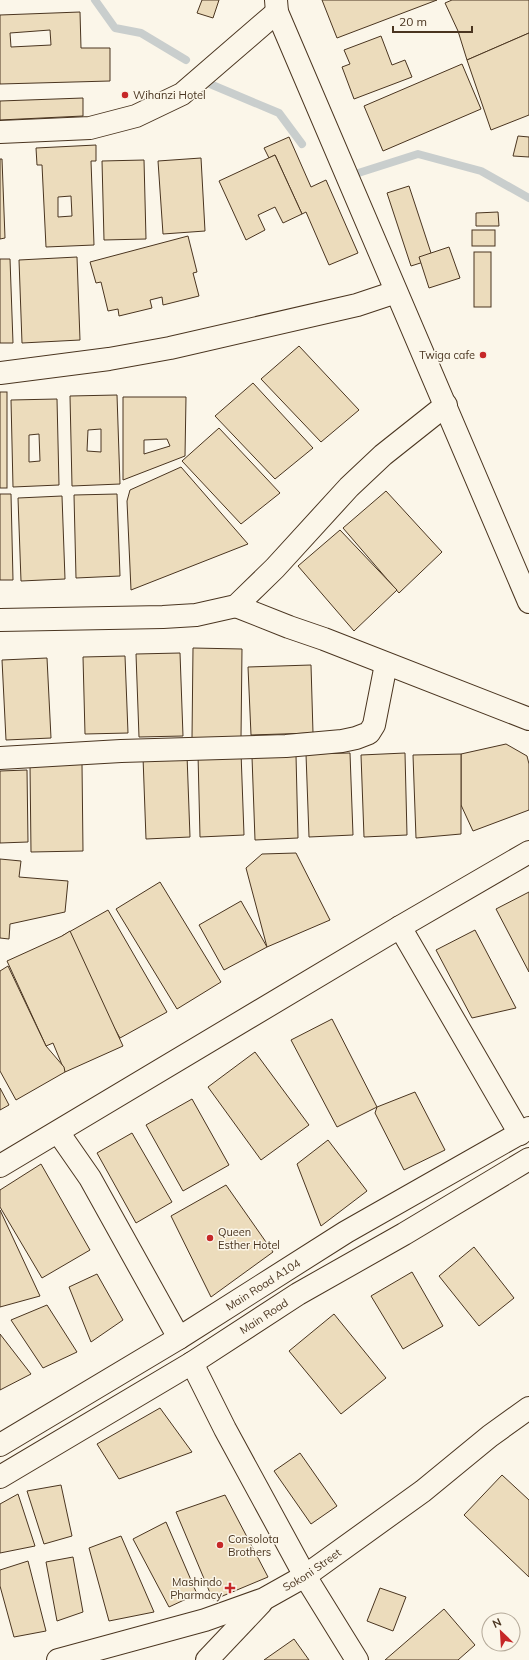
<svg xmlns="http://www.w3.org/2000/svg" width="529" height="1660" font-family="Mulish,sans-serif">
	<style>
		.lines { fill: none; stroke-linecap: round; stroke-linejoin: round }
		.stream { stroke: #c9cecd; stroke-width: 8 }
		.building { fill: #ecdcbc; stroke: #4a3520; fill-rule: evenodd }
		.minor-casing { stroke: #4a3520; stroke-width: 24 }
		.tertiary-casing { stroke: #4a3520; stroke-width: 24 }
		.trunk-casing { stroke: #4a3520; stroke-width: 24 }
		.minor { stroke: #fbf6e9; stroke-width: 22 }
		.tertiary { stroke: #fbf6e9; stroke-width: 22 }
		.trunk { stroke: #fbf6e9; stroke-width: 22 }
		.poi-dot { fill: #c62828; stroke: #fbf6e9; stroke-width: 1.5 }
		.labels { text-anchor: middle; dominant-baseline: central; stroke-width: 3; stroke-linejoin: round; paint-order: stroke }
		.poi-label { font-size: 11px; fill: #4a3520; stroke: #fbf6e9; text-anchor: start }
		.street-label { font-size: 11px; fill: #4a3520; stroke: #fbf6e9 }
	</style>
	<rect width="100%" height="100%" fill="#fbf6e9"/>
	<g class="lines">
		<g class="stream">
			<polyline points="95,0 115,28 141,33 186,60"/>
			<polyline points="210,84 279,113 302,144"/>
			<polyline points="352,175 418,154 481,171 529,198"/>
		</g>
	</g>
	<g class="building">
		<polygon points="202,0 219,0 213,18 197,13"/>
		<polygon points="322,0 437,0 337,38"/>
		<polygon points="452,0 529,0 529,33 467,60 458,31 445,3"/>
		<path d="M80,12L81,48H110V81L0,84V15ZM50,30L51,45L11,47L10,33Z"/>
		<polygon points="529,33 529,115 491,130 467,60"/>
		<polygon points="381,36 392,65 405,60 412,77 354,99 342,67 350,64 344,50"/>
		<polygon points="462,64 481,109 383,151 364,106"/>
		<polygon points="83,98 83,116 0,120 0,101"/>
		<polygon points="518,136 529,137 529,157 513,156"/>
		<polygon points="289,137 311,187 326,180 358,253 329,265 306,212 302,214 275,155 269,158 264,148"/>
		<path d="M96,145V161H91L94,245L46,247L42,165H37L36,148ZM71,196L72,216L58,217V197Z"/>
		<polygon points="275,155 302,214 283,223 275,207 258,215 265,230 246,240 219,181"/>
		<polygon points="201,158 205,231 163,234 158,161"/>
		<polygon points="0,159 2,159 5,238 0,239"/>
		<polygon points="144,160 146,239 104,240 102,161"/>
		<polygon points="409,186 433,259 411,266 387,193"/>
		<polygon points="498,212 499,226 476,226 476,213"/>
		<rect x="472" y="230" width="23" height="16"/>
		<polygon points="188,236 197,272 193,273 199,296 163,305 162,297 150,300 152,308 119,316 118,309 108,311 101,282 96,283 90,262"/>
		<polygon points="449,247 460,278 429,288 419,257"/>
		<rect x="474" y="252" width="17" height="55"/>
		<polygon points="77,257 80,340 22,343 19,260"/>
		<polygon points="0,259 10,259 13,343 0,343"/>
		<polygon points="299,346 359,410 321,442 261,379"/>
		<polygon points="253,383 313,448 275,479 215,416"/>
		<rect x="0" y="392" width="7" height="96"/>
		<path d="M117,395L120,484L72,486L70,396ZM101,429V452L87,451L88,430Z"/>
		<path d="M123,397H186L185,456L123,480ZM167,439L170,446L144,454V440Z"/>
		<path d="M57,399L59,485L13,487L11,400ZM39,434L40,461L29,462V435Z"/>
		<polygon points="219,428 280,493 241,524 182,461"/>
		<polygon points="181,467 248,544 131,590 127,501 130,490"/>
		<polygon points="386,491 442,552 399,593 343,528"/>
		<polygon points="0,494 11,494 13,580 0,580"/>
		<polygon points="117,494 120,576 76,578 74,495"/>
		<polygon points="62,496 65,579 21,581 18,498"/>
		<polygon points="340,530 397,590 354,631 298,566"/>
		<polygon points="193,648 242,649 241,738 192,738"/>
		<polygon points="180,653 183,736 139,737 136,654"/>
		<polygon points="125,656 128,733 85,734 83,657"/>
		<polygon points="47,658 51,738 6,740 2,660"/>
		<polygon points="311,665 313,733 251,735 248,667"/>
		<polygon points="506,744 527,756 529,764 529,810 473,831 461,805 461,754"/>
		<polygon points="241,752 244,835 200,837 198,754"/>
		<polygon points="350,753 353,835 309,837 306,754"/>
		<polygon points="405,753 407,835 364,837 361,755"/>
		<polygon points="461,754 461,834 416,838 413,755"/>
		<polygon points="187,755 190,837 146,839 143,757"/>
		<polygon points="296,755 298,838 255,840 252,757"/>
		<polygon points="82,764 83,851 31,852 30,765"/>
		<polygon points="27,770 28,842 0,843 0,771"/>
		<polygon points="296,853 330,920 267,947 246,868 262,854"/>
		<polygon points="0,859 21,861 19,877 68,881 65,912 10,924 9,939 0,938"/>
		<polygon points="160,882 221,982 177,1009 116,909"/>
		<polygon points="529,892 529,972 496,909"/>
		<polygon points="241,901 267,947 224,970 199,925"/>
		<polygon points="108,910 167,1012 120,1038 62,936"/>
		<polygon points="475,930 516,1008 472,1018 436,950"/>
		<polygon points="70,931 123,1046 65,1072 53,1043 46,1046 7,961 62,936"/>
		<polygon points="8,966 46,1046 64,1067 65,1072 16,1100 0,1071 0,971"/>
		<polygon points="332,1019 377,1107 337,1127 291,1040"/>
		<polygon points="255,1052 309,1125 261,1160 208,1087"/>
		<polygon points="0,1088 9,1105 0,1110"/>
		<polygon points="415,1092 445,1150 404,1170 375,1113 377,1107"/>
		<polygon points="192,1099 229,1165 183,1191 146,1125"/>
		<polygon points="132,1133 172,1202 136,1223 97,1153"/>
		<polygon points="328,1140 367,1191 321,1226 297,1164"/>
		<polygon points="41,1164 90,1250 42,1278 0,1207 0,1190"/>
		<polygon points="226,1185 273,1252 211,1297 171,1216"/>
		<polygon points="0,1210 40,1296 0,1307"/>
		<polygon points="474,1247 514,1298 479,1326 439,1276"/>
		<polygon points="412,1272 443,1326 403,1349 371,1296"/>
		<polygon points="97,1274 123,1320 91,1342 69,1287"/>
		<polygon points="47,1305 77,1352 43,1368 11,1320"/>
		<polygon points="334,1314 386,1378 341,1414 289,1351"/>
		<polygon points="0,1334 31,1374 0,1390"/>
		<polygon points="160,1408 192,1452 119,1479 97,1444"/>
		<polygon points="300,1453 337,1506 311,1524 274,1471"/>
		<polygon points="502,1475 529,1500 529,1577 464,1515"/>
		<polygon points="61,1485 72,1536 44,1544 27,1491"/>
		<polygon points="18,1494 35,1546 0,1553 0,1504"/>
		<polygon points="225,1495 268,1577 213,1600 176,1512"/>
		<polygon points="166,1522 197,1594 169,1607 133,1539"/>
		<polygon points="121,1536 154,1612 109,1621 89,1548"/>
		<polygon points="73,1557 83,1612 57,1621 46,1562"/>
		<polygon points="28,1561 46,1631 14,1637 0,1586 0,1570"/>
		<polygon points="380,1588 406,1597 393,1631 367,1621"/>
		<polygon points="444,1609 475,1645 458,1660 385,1660"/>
		<polygon points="294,1639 309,1660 264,1660"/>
	</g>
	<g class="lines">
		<defs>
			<g id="minor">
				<polyline points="0,132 90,128 136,116 182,94 277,12"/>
				<polyline points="0,373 109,359 170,348 357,305 396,292"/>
				<polyline points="0,758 121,751 286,746 342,741 356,738 369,733 374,725 386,664"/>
				<polyline points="400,927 520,1134"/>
				<polyline points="58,1132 90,1178 179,1338"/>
				<polyline points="0,1166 400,927 529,852"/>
				<polyline points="192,1363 225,1429 305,1576 357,1660"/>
				<path id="s1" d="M58,1660L205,1620L264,1599L305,1576L423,1491L490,1436L529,1408"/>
				<polyline points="207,1660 261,1603"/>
			</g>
			<g id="tertiary">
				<polyline points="276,0 277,12 529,602"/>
				<polyline points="236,606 289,627 324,639 529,719"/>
				<polyline points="0,620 163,617 196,615 236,606 275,568 349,487 383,455 446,405"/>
			</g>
			<g id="trunk">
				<path id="s2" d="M0,1445L179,1338L346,1232L529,1128"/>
				<path id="s3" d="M0,1477L192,1363L298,1294L404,1234L529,1159"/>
			</g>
		</defs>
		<use href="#minor" class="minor-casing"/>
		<use href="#tertiary" class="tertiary-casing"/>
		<use href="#trunk" class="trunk-casing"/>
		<use href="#minor" class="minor"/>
		<use href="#tertiary" class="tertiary"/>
		<use href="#trunk" class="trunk"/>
	</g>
	<g class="poi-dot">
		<circle cx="125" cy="95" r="4"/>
		<circle cx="483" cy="355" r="4"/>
		<circle cx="210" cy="1238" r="4"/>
		<circle cx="220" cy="1545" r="4"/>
		<path d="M228 1582h4v4h4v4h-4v4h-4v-4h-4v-4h4z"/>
	</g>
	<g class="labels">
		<g class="poi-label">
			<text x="133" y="95">Wihanzi Hotel</text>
			<text x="475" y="355" text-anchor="end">Twiga cafe</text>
			<text x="218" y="1232">Queen<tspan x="218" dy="13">Esther Hotel</tspan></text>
			<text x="228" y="1539">Consolota<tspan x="228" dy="13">Brothers</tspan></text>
			<text x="222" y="1582" text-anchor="end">Mashindo<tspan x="222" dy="13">Pharmacy</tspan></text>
		</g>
		<g class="street-label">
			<text stroke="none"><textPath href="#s2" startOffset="308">Main Road A104</textPath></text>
			<text stroke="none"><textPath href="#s3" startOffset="309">Main Road</textPath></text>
			<text stroke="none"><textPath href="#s1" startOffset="271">Sokoni Street</textPath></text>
		</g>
	</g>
	<g transform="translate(501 1632) rotate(335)"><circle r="19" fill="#fbf6e9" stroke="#b4a999"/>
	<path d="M0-3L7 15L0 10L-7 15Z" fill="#c62828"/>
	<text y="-6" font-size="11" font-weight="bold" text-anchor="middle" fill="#4a3520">N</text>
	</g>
	<path d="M393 26v6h79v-6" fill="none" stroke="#4a3520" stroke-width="2"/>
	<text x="399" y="26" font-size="12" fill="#4a3520" stroke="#fbf6e9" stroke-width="3" paint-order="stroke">20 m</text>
</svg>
